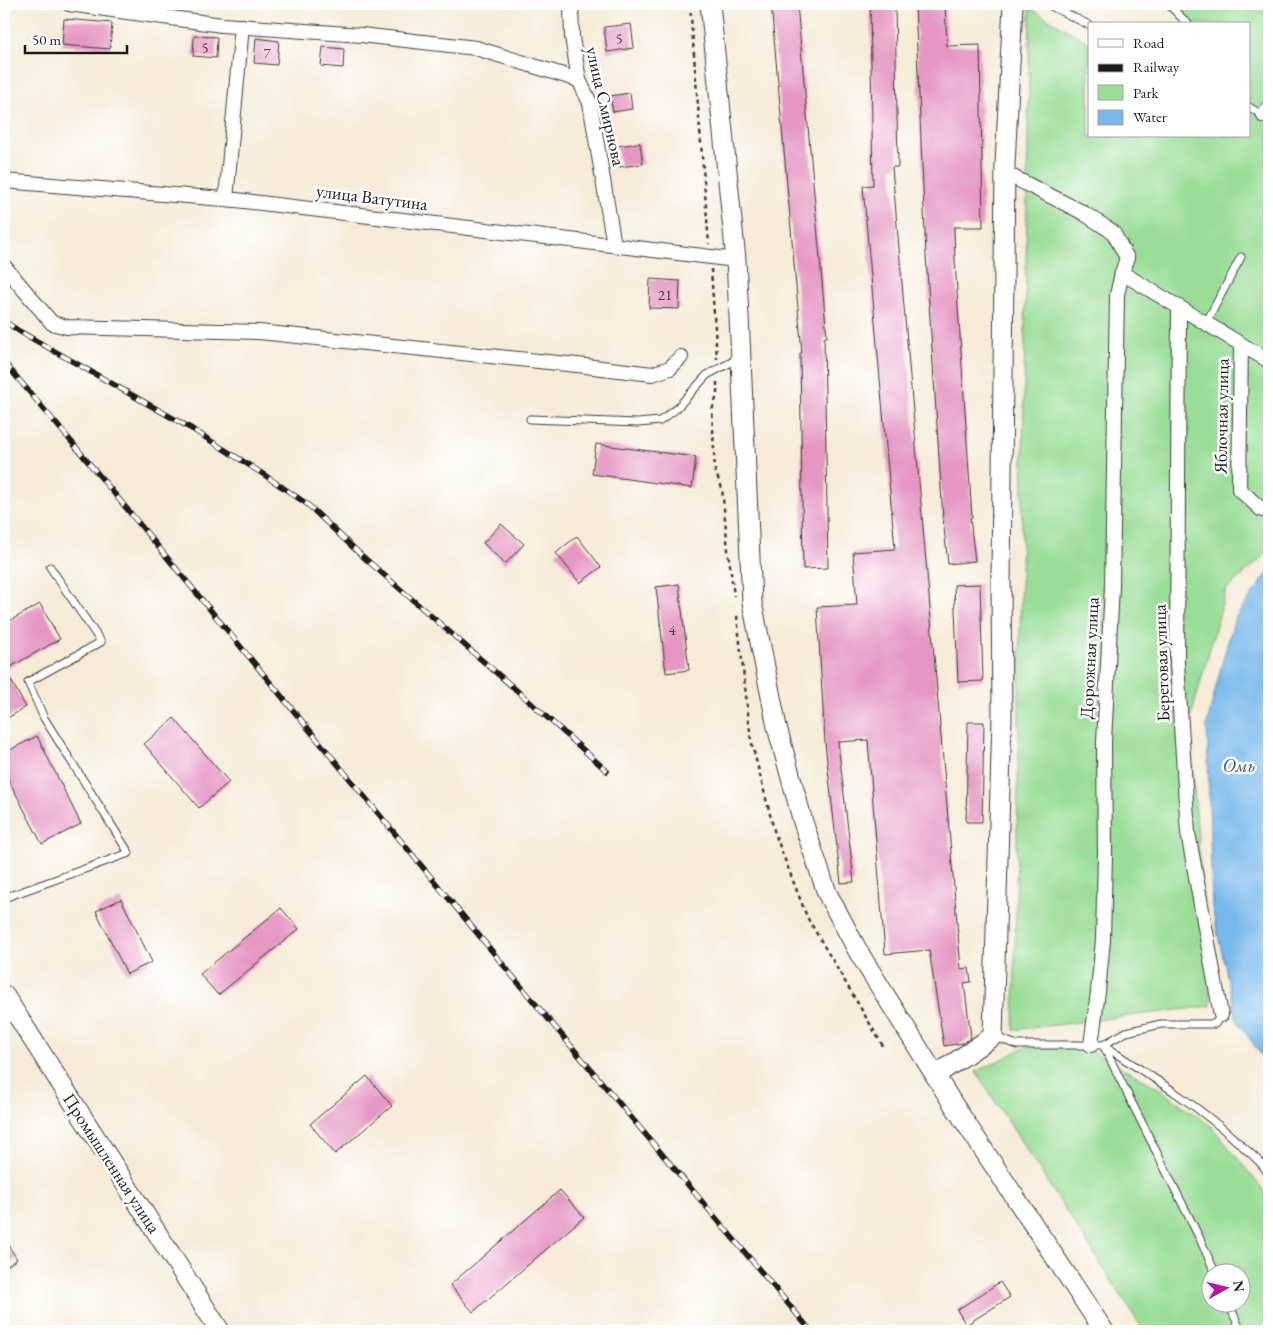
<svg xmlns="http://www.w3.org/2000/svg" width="1273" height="1335" font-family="'EB Garamond',serif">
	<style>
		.green { fill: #99dd96; stroke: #5a7c59; fill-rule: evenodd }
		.water { fill: #76b8eb; stroke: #496a84 }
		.building { fill: #e596c3 }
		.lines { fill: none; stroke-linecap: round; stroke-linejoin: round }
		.lane-casing { stroke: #3d3b38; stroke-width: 9 }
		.street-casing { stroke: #3d3b38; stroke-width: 16 }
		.secondary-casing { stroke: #3d3b38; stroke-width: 21 }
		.path { stroke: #3d3b38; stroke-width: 2.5; stroke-dasharray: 4 4; stroke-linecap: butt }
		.lane { stroke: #fff; stroke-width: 7 }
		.street { stroke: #fff; stroke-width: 14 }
		.secondary { stroke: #fff; stroke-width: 19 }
		.rail-casing { stroke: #1c1c1c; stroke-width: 5.5 }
		.rail { stroke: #fff; stroke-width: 4; stroke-dasharray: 11; stroke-linecap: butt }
		.labels { text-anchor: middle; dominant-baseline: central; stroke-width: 5; stroke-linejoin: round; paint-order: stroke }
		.number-label { font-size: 15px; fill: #4e3a46 }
		.street-label { font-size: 18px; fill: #1c1c1c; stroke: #fff }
		.water-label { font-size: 19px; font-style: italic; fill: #405a6f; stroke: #fff }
	</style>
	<rect width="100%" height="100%" fill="#fff"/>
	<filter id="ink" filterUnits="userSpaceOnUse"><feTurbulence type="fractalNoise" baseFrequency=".02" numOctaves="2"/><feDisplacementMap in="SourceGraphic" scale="10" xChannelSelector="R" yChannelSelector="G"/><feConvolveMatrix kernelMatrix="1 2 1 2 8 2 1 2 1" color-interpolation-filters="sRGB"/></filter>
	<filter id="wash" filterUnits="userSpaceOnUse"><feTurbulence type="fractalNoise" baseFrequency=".0096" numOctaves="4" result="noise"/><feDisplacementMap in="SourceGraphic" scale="20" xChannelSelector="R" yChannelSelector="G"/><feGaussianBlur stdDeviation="1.12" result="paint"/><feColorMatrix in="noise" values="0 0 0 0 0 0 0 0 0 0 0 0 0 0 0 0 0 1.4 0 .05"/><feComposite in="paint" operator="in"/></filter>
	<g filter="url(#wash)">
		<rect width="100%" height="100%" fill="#f5ebd7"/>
		<g class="green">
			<polygon points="1168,4 1269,4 1269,551 1226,590 1189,724 1211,1006 1014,1030 1030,8 1089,43 1089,136 1249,136 1249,24 1188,24"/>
			<path d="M1038,1041L1093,1052L1157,1087L1212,1127L1269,1197V1331H1144L976,1072ZM1210,1272H1240V1302H1210Z"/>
		</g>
		<polygon class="water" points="1269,572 1269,1066 1237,1021 1212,908 1207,724 1222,663 1235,618"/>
		<g id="blocks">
			<g class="building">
				<polygon points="771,4 797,4 827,337 824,338 828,568 803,569 800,353 802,353"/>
				<polygon points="870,4 895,4 898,167 892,167 961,969 969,968 971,982 964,983 971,1037 963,1043 944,1046 929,950 885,954 868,740 838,742 854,882 841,883 825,743 817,607 857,605 853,552 895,549 863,186 873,185"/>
				<polygon points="915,4 945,4 947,46 980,45 983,227 954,227 955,261 972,517 970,518 975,561 948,564 943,519 926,256"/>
				<polygon points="64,19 112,23 110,49 62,45"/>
				<polygon points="631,24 634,48 607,52 604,27"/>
				<polygon points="194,36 217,37 216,58 193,56"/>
				<polygon points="256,38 279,41 277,65 254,63"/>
				<polygon points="323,47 344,49 343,68 321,66"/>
				<polygon points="630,93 632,109 613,112 610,96"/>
				<polygon points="640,143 643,164 620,167 617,146"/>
				<polygon points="650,279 680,281 679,309 649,308"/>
				<polygon points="596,444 696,457 692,488 592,474"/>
				<polygon points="501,524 524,544 505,564 483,543"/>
				<polygon points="577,536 601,567 580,583 556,553"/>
				<polygon points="679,584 689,670 666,673 656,587"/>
				<polygon points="980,584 983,681 958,682 954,585"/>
				<polygon points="40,604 60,639 5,670 26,707 4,720 4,624"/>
				<polygon points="174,718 229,782 199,808 144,744"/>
				<polygon points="968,722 984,722 982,822 966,822"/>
				<polygon points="37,736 81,824 42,844 4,771 4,753"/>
				<polygon points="121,899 152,962 127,974 96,911"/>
				<polygon points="281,908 299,929 218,995 200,974"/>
				<polygon points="367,1076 392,1106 335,1154 310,1124"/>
				<polygon points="560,1190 584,1217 473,1312 450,1285"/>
				<polygon points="4,1239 17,1259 4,1268"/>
				<polygon points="1000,1282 1010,1297 966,1325 957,1310"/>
			</g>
		</g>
	</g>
	<g filter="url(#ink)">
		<use href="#blocks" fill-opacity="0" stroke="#3d3b38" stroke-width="1"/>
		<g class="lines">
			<defs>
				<g id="lane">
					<polyline points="1047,4 1089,25"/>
					<polyline points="1168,4 1188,24"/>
					<polyline points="1249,107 1264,116"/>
					<polyline points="1206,323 1241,257"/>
					<polyline points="530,419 638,423 660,421 676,409 707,375 739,358"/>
					<polyline points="4,898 129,853 44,718 28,682 101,642 50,567"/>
					<polyline points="993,1036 1017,1045 1103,1045 1126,1032 1161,1024 1215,1024 1221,1015"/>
					<polyline points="1103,1045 1199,1237 1215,1272"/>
					<path d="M1104,1046C1151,1076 1199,1106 1240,1144C1251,1154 1262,1162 1269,1175"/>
					<polyline points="1228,1302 1241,1331"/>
				</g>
				<g id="street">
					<polyline points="69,4 222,25 361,35 476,48 579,80"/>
					<polyline points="571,4 572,37 579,80 590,103 614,245"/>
					<polyline points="1264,116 1269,107"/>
					<polyline points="1005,173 1082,212 1113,232 1127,258 1122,273 1269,361"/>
					<polyline points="4,181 236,200 736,260"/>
					<polyline points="226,199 242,26"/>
					<polyline points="4,266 52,323 67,327 259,332 577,365 652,374 670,368 681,357"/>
					<polyline points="1179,307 1177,663 1188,833 1221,1015"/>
					<polyline points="1241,344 1239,489 1262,510"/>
					<polyline points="1091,1045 1098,992 1103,940 1105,855 1104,742 1112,586 1117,295 1122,273"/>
				</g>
				<g id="secondary">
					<polyline points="710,4 736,260 739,316 752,602 777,727 803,822 827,893 859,953 953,1104 1104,1331"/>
					<polyline points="4,995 220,1331"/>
					<polyline points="936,1075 993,1036 1002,717 1001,581 1005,165 1013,4"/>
				</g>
			</defs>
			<use href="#lane" class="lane-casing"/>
			<use href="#street" class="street-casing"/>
			<use href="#secondary" class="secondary-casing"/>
			<g class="path">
				<polyline points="690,4 709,244"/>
				<polyline points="711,269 717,359"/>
				<polyline points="717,382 717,396 712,410 715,471 722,488 728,550 734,596"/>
				<polyline points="737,616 751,740 775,834 807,917 883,1046"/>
			</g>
			<use href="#lane" class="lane"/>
			<use href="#street" class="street"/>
			<use href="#secondary" class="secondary"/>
			<defs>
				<g id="rail">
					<polyline points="4,321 19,331 192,429 263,474 307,504 360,554 522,695 607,771"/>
					<polyline points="4,362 75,446 534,1002 811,1331"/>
				</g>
			</defs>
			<use href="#rail" class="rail-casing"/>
			<use href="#rail" class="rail"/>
		</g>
	</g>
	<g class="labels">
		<g class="number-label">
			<text x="619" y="38">5</text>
			<text x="205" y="47">5</text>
			<text x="267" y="52">7</text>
			<text x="665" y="294">21</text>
			<text x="672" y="629">4</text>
		</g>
		<g class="street-label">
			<text transform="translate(606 106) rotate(77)">улица Смирнова</text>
			<text transform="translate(372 197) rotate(7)">улица Ватутина</text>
			<text transform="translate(1221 416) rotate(-89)">Яблочная улица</text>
			<text transform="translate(1089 658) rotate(-87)">Дорожная улица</text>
			<text transform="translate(1161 663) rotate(-92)">Береговая улица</text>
			<text transform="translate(112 1163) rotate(57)">Промышленная улица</text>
		</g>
		<g class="water-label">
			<text x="1239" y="765">Омь</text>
		</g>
	</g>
	<rect width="1273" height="1335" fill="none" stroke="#fff" stroke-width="20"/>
	<rect x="1088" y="22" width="162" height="115" fill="#ffffff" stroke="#a4a4a4"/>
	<rect x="1098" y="39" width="25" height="8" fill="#ffffff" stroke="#a4a4a4"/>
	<text x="1133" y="48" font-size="15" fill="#1c1c1c">Road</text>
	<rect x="1098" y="64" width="25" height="8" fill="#1c1c1c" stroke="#a4a4a4"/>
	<text x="1133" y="72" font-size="15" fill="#1c1c1c">Railway</text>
	<rect x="1098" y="85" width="25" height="15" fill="#99dd96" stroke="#a4a4a4"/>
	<text x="1133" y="98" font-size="15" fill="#1c1c1c">Park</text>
	<rect x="1098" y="110" width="25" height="15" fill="#76b8eb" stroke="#a4a4a4"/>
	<text x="1133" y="122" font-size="15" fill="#1c1c1c">Water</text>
	<g transform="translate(1226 1288) rotate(82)"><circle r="24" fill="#ffffff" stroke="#a4a4a4"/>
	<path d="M0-4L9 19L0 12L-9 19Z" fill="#b5179e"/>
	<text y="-8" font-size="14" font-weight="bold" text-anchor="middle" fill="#1c1c1c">N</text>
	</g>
	<path d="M25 45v8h102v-8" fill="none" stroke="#1c1c1c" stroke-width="2.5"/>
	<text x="32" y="45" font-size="15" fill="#1c1c1c" stroke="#ffffff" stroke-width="4" paint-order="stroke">50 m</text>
</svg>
